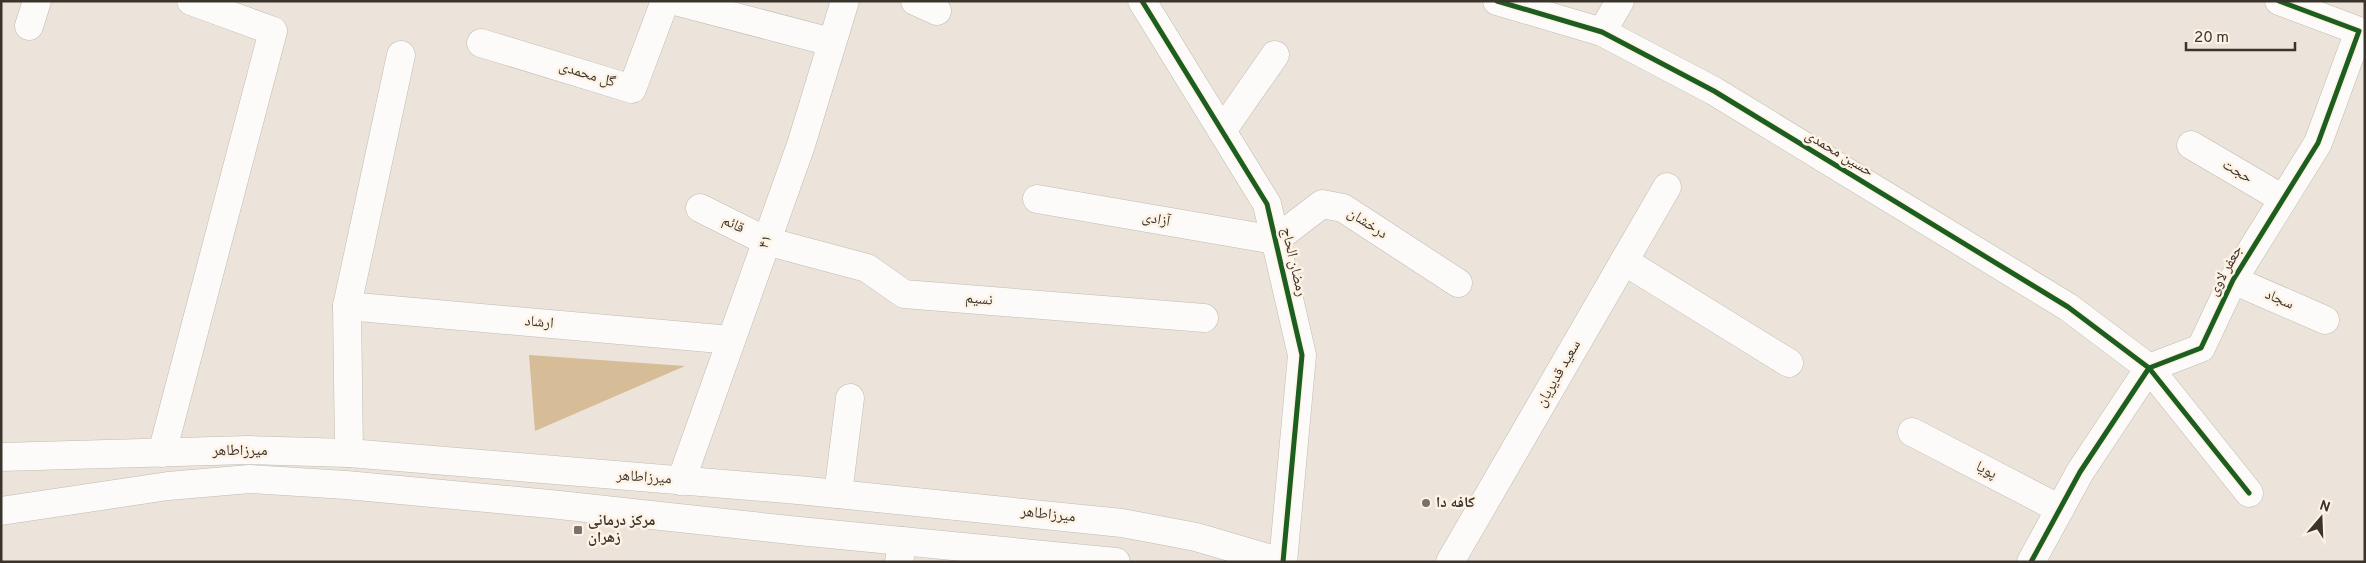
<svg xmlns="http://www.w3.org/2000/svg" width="2366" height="563" font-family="Overpass,'Noto Naskh Arabic',sans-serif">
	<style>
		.forest { fill: #d7bc98 }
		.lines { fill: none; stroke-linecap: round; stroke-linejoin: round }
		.street-casing { stroke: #bfbab2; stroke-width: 29 }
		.secondary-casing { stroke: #bfbab2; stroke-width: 29 }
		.street { stroke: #fcfbf9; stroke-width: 28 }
		.secondary { stroke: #fcfbf9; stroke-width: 28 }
		.cycleway-casing { stroke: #fef2e4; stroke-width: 8 }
		.cycleway { stroke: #1b5e20; stroke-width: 5 }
		.poi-dot { fill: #78726a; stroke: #fef2e4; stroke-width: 2 }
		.labels { text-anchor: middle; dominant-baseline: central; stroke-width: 5; stroke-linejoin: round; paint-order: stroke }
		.street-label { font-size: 15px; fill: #3a342d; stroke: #fef2e4 }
		.poi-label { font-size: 15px; font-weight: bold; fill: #3a342d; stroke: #fef2e4; text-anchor: start }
	</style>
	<rect width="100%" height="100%" fill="#ece4da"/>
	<polygon class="forest" points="529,355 685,366 535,431"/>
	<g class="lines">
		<defs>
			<g id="street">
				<polyline points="675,1 831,42"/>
				<polyline points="915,1 937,11"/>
				<polyline points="1142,1 1267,204 1302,355 1283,562"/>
				<polyline points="1497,1 1602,32 1714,91 2068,307 2149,368 2249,493"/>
				<polyline points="29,26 37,1"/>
				<polyline points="1602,32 1620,1"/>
				<polyline points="481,43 632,89 665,1"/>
				<polyline points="1222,131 1275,55"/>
				<polyline points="2191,145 2283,199"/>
				<polyline points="1037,199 1275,240 1322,204 1343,208 1458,283"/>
				<polyline points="700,208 766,241 867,268 904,294 1204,318"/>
				<polyline points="1624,261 1789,363"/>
				<polyline points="2233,280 2325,320"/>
				<polyline points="347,306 731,340"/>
				<polyline points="1912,432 2060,509"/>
				<polyline points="162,453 273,31 191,1"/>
				<polyline points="349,453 347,306 401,55"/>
				<polyline points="681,481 801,145 845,1"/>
				<polyline points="838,494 850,398"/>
				<polyline points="899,562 903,541"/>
				<polyline points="1450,562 1667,187"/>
				<polyline points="2031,562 2080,472 2149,368 2201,348 2233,280 2318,143 2359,31 2279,1"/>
			</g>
			<g id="secondary">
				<polyline points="1,457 248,450 349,453 798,490 1122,523 1196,537 1281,562"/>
				<polyline points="1,511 168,486 250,479 346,485 550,504 799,531 1116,562"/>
			</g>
		</defs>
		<use href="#street" class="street-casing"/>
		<use href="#secondary" class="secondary-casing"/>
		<use href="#street" class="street"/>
		<use href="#secondary" class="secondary"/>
		<defs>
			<g id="cycleway">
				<polyline points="1142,1 1267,204 1302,355 1283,562"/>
				<polyline points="1497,1 1602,32 1714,91 2068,307 2149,368 2249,493"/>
				<polyline points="2031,562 2080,472 2149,368 2201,348 2233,280 2318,143 2359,31 2279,1"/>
			</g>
		</defs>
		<use href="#cycleway" class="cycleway-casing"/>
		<use href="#cycleway" class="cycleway"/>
	</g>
	<g class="poi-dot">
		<circle cx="1426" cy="503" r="5"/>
		<rect x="573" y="525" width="10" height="10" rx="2.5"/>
	</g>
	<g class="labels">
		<g class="street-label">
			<text transform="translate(587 75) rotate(17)">گل محمدی</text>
			<text transform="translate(1839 154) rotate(31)">حسین محمدی</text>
			<text transform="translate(2237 172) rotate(31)">حجت</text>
			<text transform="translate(1156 220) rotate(10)">آزادی</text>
			<text transform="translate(1367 224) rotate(33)">درخشان</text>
			<text transform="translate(733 225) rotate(26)">قائم</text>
			<text transform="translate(766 242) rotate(-70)">۴۱</text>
			<text transform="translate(1293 262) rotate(77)">رمضان الحاج</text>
			<text transform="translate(2226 271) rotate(-61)">جعفر لاوی</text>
			<text transform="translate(979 300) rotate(5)">نسیم</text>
			<text transform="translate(2279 300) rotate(23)">سجاد</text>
			<text transform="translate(539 323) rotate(5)">ارشاد</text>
			<text transform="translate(1559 374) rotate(-60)">سعید قدیریان</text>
			<text x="240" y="451">میرزاطاهر</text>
			<text transform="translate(1986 471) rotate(27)">پویا</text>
			<text transform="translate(644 478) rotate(4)">میرزاطاهر</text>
			<text transform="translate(1048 515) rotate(6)">میرزاطاهر</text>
		</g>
		<g class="poi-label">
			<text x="1436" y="503">کافه دا</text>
			<text x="588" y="521">مرکز درمانی<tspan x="588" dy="17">زهران</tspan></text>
		</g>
	</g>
	<rect width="2366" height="563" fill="none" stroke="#3a342d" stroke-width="5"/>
	<g transform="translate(2321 518) rotate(19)" stroke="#fef2e4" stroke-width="4" paint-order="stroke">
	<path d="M0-4L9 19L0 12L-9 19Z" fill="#3a342d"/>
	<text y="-8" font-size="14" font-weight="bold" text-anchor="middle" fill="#3a342d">N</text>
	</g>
	<path d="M2186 42v8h109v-8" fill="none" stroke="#3a342d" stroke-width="2.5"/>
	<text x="2194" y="42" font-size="15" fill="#3a342d" stroke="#fef2e4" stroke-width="4" paint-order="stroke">20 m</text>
</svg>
